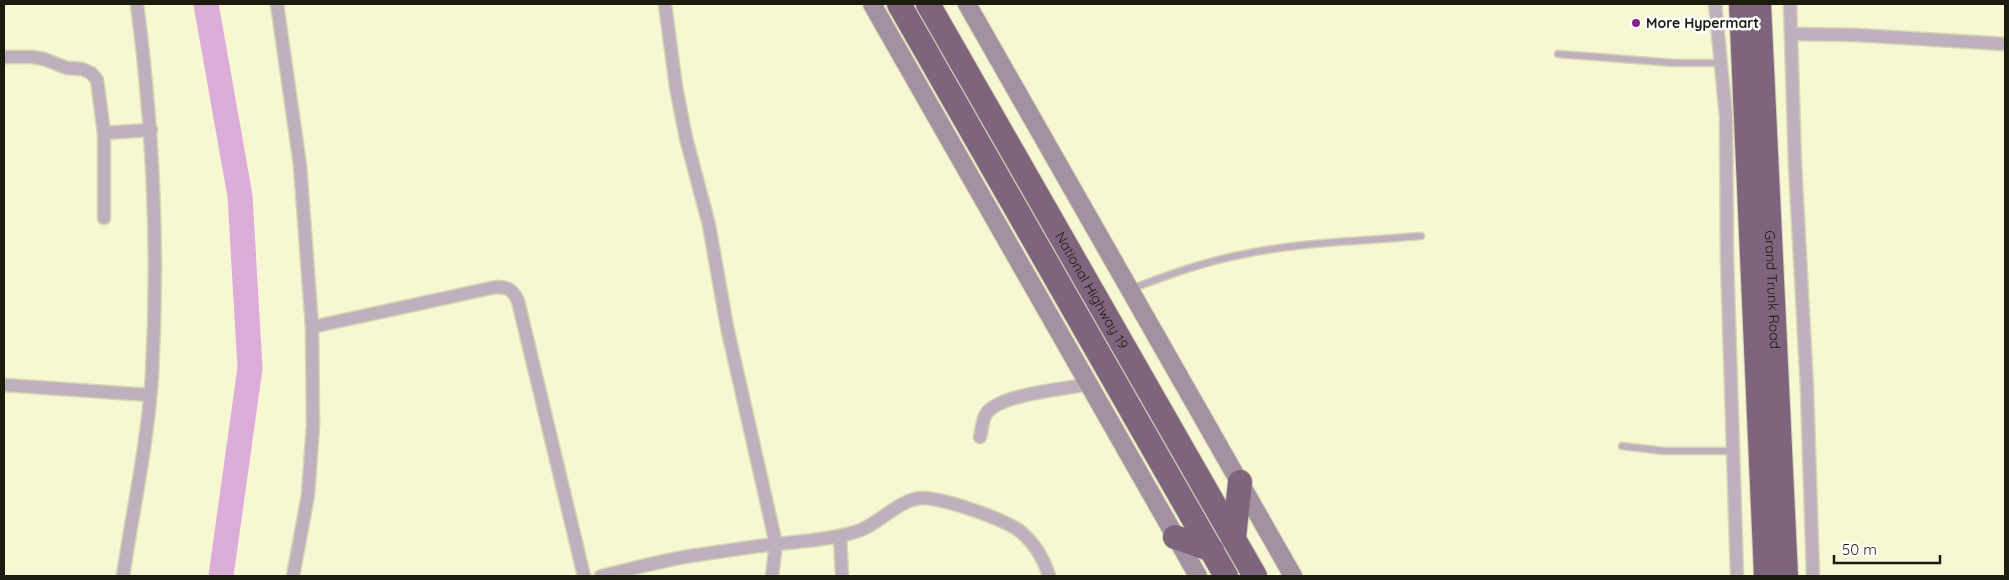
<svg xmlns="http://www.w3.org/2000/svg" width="2009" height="580" font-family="Quicksand,sans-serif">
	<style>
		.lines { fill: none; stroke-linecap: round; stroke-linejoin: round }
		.river { stroke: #ddadda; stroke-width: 25 }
		.lane-casing { stroke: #d5d4b3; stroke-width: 9 }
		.street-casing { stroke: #d5d4b3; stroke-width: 15 }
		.secondary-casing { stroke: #d5d4b3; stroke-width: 20 }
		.highway-casing { stroke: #d5d4b3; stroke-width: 26 }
		.lane { stroke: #beb1bd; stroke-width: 6 }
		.street { stroke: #beb1bd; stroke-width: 12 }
		.secondary { stroke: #a391a1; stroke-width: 18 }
		.highway { stroke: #7e657d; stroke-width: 24 }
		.poi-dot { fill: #882087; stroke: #fff; stroke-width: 2 }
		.labels { text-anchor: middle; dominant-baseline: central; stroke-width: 5; stroke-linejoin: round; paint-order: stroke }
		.poi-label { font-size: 14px; font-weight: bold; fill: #1b1b0e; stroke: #fff; text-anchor: start }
		.street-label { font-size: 14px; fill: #1b1b0e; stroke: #fff }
	</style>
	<rect width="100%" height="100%" fill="#f8f7d3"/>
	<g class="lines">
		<polyline class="river" points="206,4 240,196 250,368 221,576"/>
		<defs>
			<g id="lane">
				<polyline points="1558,54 1675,63 1722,63"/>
				<path d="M1131,289C1168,275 1206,261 1245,254C1302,242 1362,241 1421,236"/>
				<polyline points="1622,446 1664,451 1732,451"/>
			</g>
			<g id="street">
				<polyline points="277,4 300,165 312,327 313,425 308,495 293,576"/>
				<polyline points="665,4 676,87 686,138 709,225 727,327 776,544 772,576"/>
				<polyline points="1715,4 1726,116 1727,258 1737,576"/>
				<polyline points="1790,4 1795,164 1807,389 1813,576"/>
				<polyline points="1791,34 1856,35 2005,44"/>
				<polyline points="4,57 32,57 44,59 67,68 82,69 91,73 97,80 104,133 104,218"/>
				<polyline points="104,133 151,130"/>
				<path d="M312,327L496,287C508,287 513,290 518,301L584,576"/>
				<polyline points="4,385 150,395"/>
				<path d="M980,437C982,430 982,420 986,414C999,394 1065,389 1090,384"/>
				<polyline points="840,536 842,576"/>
				<path d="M123,576C133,509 148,442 152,374C159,250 153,127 137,4"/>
				<path d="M601,576C633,569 665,559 698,555C724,551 750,547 777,544C803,541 829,540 855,532C878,526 898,499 922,498C943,498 1005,519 1021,532C1035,544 1044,559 1049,576"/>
			</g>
			<g id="secondary">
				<polyline points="872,4 1198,576"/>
				<polyline points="967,4 1293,576"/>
			</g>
			<g id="highway">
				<polyline points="899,4 1226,576"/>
				<path id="s1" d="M928,4L1255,576"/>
				<polyline points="1741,4 1766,576"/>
				<path id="s2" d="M1759,4L1786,576"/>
				<polyline points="1175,537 1212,550"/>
				<polyline points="1234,538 1240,482"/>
			</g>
		</defs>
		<use href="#lane" class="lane-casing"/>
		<use href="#street" class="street-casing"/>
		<use href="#secondary" class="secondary-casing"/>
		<use href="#highway" class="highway-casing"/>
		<use href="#lane" class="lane"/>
		<use href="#street" class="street"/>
		<use href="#secondary" class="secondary"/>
		<use href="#highway" class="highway"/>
	</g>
	<circle class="poi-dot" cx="1636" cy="23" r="5"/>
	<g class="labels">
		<g class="poi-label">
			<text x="1646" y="23">More Hypermart</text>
		</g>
		<g class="street-label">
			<text stroke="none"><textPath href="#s1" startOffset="330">National Highway 19</textPath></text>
			<text stroke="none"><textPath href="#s2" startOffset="286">Grand Trunk Road</textPath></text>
		</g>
	</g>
	<rect width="2009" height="580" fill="none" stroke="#1b1b0e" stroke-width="10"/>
	<path d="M1834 555v8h106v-8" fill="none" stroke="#1b1b0e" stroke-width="2.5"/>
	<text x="1842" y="555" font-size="15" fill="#1b1b0e" stroke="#ffffff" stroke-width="4" paint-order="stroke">50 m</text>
</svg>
